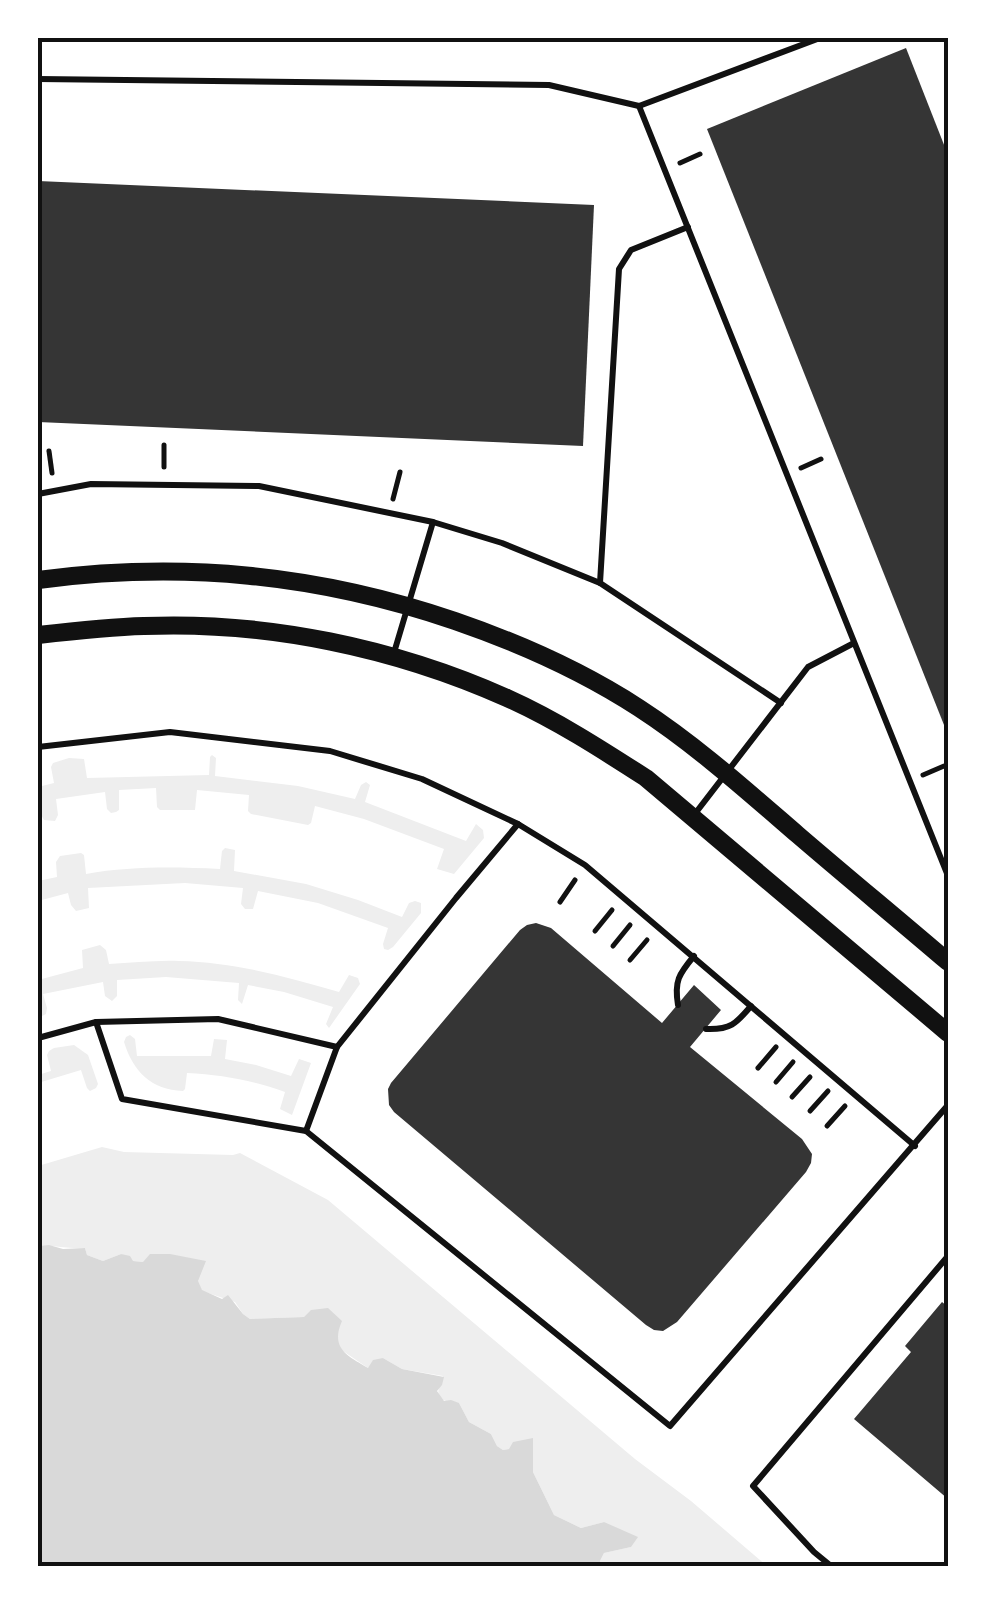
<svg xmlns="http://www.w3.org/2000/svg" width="986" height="1604" font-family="'Titillium Web',sans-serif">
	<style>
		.green { fill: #eee }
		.water { fill: #d9d9d9 }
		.building { fill: #353535 }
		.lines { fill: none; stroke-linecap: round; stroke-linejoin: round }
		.path { stroke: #111; stroke-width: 5 }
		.service { stroke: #111; stroke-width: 6 }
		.tertiary { stroke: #111; stroke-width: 18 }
		.neatline { fill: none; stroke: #111; stroke-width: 4 }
	</style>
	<rect width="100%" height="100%" fill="#fff"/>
	<g class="green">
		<polygon points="212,755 216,758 215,776 298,786 355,799 361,785 366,782 370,785 365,802 466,841 476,824 483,830 484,838 454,874 437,869 444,849 364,819 315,806 311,823 308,825 251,814 248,811 249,795 197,790 195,810 160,810 157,807 156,788 119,790 119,810 116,812 111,813 107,809 105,792 56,799 58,815 55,821 44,820 39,811 38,787 54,783 51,767 53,763 69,758 84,759 87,778 209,775 210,757"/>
		<path d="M225,848L235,850L234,871L306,884L358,900L402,917L409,903L415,901L421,903V913L393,947L388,950L384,949L383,944L388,928L318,903L258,891L253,909H245L241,904L243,888L185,883L88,888L89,908L76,911L71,905L68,893L38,901V881L57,877L56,862L60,856L81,853L84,855L86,874C131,866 175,867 220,869L222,851Z"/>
		<path d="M100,945L106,950L109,964C132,963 156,960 179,961C234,962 287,977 339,992L349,975L358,978L360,984L329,1028L326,1024L333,1007L284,992L248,985L242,1004L238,1000L239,983L166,977L117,980V996L112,1001L105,996L103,982L43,994L47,1008L46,1014L38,1018V980L83,968L82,950Z"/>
		<path d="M130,1035L135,1039L137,1056H211L214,1039L227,1040L225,1059L256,1065L291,1076L299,1059L311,1063L292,1115L280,1109L285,1092C253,1080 222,1075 187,1073L185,1089L183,1091C151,1090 133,1071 124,1042L126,1037Z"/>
		<polygon points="74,1045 88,1055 98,1084 96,1088 90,1091 87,1088 81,1070 38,1083 38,1075 51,1071 47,1055 49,1051 54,1048"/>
		<path d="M102,1147L124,1152L233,1155L240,1153L328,1200L635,1459L691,1501L767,1566H601L600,1561L604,1553L631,1547L604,1522L581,1528L554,1515L533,1472L509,1449L503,1450L497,1446L491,1434L469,1422L459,1403C437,1401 434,1397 443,1376L402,1369L383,1358L368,1368L340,1349L336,1334L304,1317L250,1319L243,1314L235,1302L202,1291L198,1282L143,1262L132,1261L121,1254L103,1261L87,1255L85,1248C68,1249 53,1245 38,1246V1166Z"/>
	</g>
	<path class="water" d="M49,1245L63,1249L85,1248L87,1255L103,1261L121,1254L130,1256L133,1261L143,1262L150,1254H170L206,1261L198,1281L202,1290L222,1299L228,1295L243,1314L250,1319L304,1317L311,1310L328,1308L342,1321C330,1348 347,1356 368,1368L373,1360L383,1358L402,1369L444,1377L442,1385L437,1391L444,1401L451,1400L459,1403L469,1422L491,1434L497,1446L503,1450L509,1449L513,1442L533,1438V1472L554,1515L581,1528L604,1522L638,1537L631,1547L604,1553L600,1561L601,1566H38V1246Z"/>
	<g class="building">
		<polygon points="906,48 948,155 948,735 707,129"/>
		<polygon points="38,181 594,205 583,446 38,422"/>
		<polygon points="536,923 551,928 662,1023 694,985 721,1010 690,1047 802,1139 812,1154 811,1163 806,1172 677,1322 663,1331 654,1330 646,1325 394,1112 389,1105 388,1089 391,1083 520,930 527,925"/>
		<polygon points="942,1302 948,1307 948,1499 854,1419 911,1352 905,1346"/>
	</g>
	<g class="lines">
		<g class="path">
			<polyline points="680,163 700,154"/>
			<polyline points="49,451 52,473"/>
			<polyline points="164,467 164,445"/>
			<polyline points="801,468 821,459"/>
			<polyline points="393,499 400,472"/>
			<polyline points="923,775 944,766"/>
			<polyline points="560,902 575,880"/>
			<polyline points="595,931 612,910"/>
			<polyline points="613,946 630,925"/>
			<polyline points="630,960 647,940"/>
			<polyline points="758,1068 776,1047"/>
			<polyline points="776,1082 793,1062"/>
			<polyline points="792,1097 810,1077"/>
			<polyline points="810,1111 828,1091"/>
			<polyline points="827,1126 845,1106"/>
		</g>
		<g class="service">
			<polyline points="820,38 639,106 948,876"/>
			<polyline points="38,79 549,85 639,106"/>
			<polyline points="688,227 631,250 619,269 600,583 781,703"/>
			<polyline points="38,494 91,484 259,486 433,522 502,543 600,583"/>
			<polyline points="393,656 433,522"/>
			<polyline points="38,747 170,732 330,751 422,779 518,824 456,898 337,1047 306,1131"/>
			<polyline points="694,815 808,667 854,643"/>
			<polyline points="518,824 585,865 915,1146"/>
			<path d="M678,1005C674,981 679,974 694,956"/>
			<polyline points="96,1022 122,1099 306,1131 670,1426 948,1105"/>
			<path d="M706,1029C730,1030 736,1024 751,1006"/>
			<polyline points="38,1038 96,1022 218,1019 337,1047"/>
			<polyline points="831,1566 814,1552 753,1486 948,1256"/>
		</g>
		<g class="tertiary">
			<path d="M38,580C182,561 317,574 455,621C519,643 582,671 639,708C696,745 747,791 798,835C848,878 899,920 948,962"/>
			<path d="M38,635C73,631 108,627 144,626C267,621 395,648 507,698C556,720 601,749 646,778L948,1033"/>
		</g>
	</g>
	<rect width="986" height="1604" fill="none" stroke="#ffffff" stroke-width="80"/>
	<rect x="40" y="40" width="906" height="1524" class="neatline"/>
</svg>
